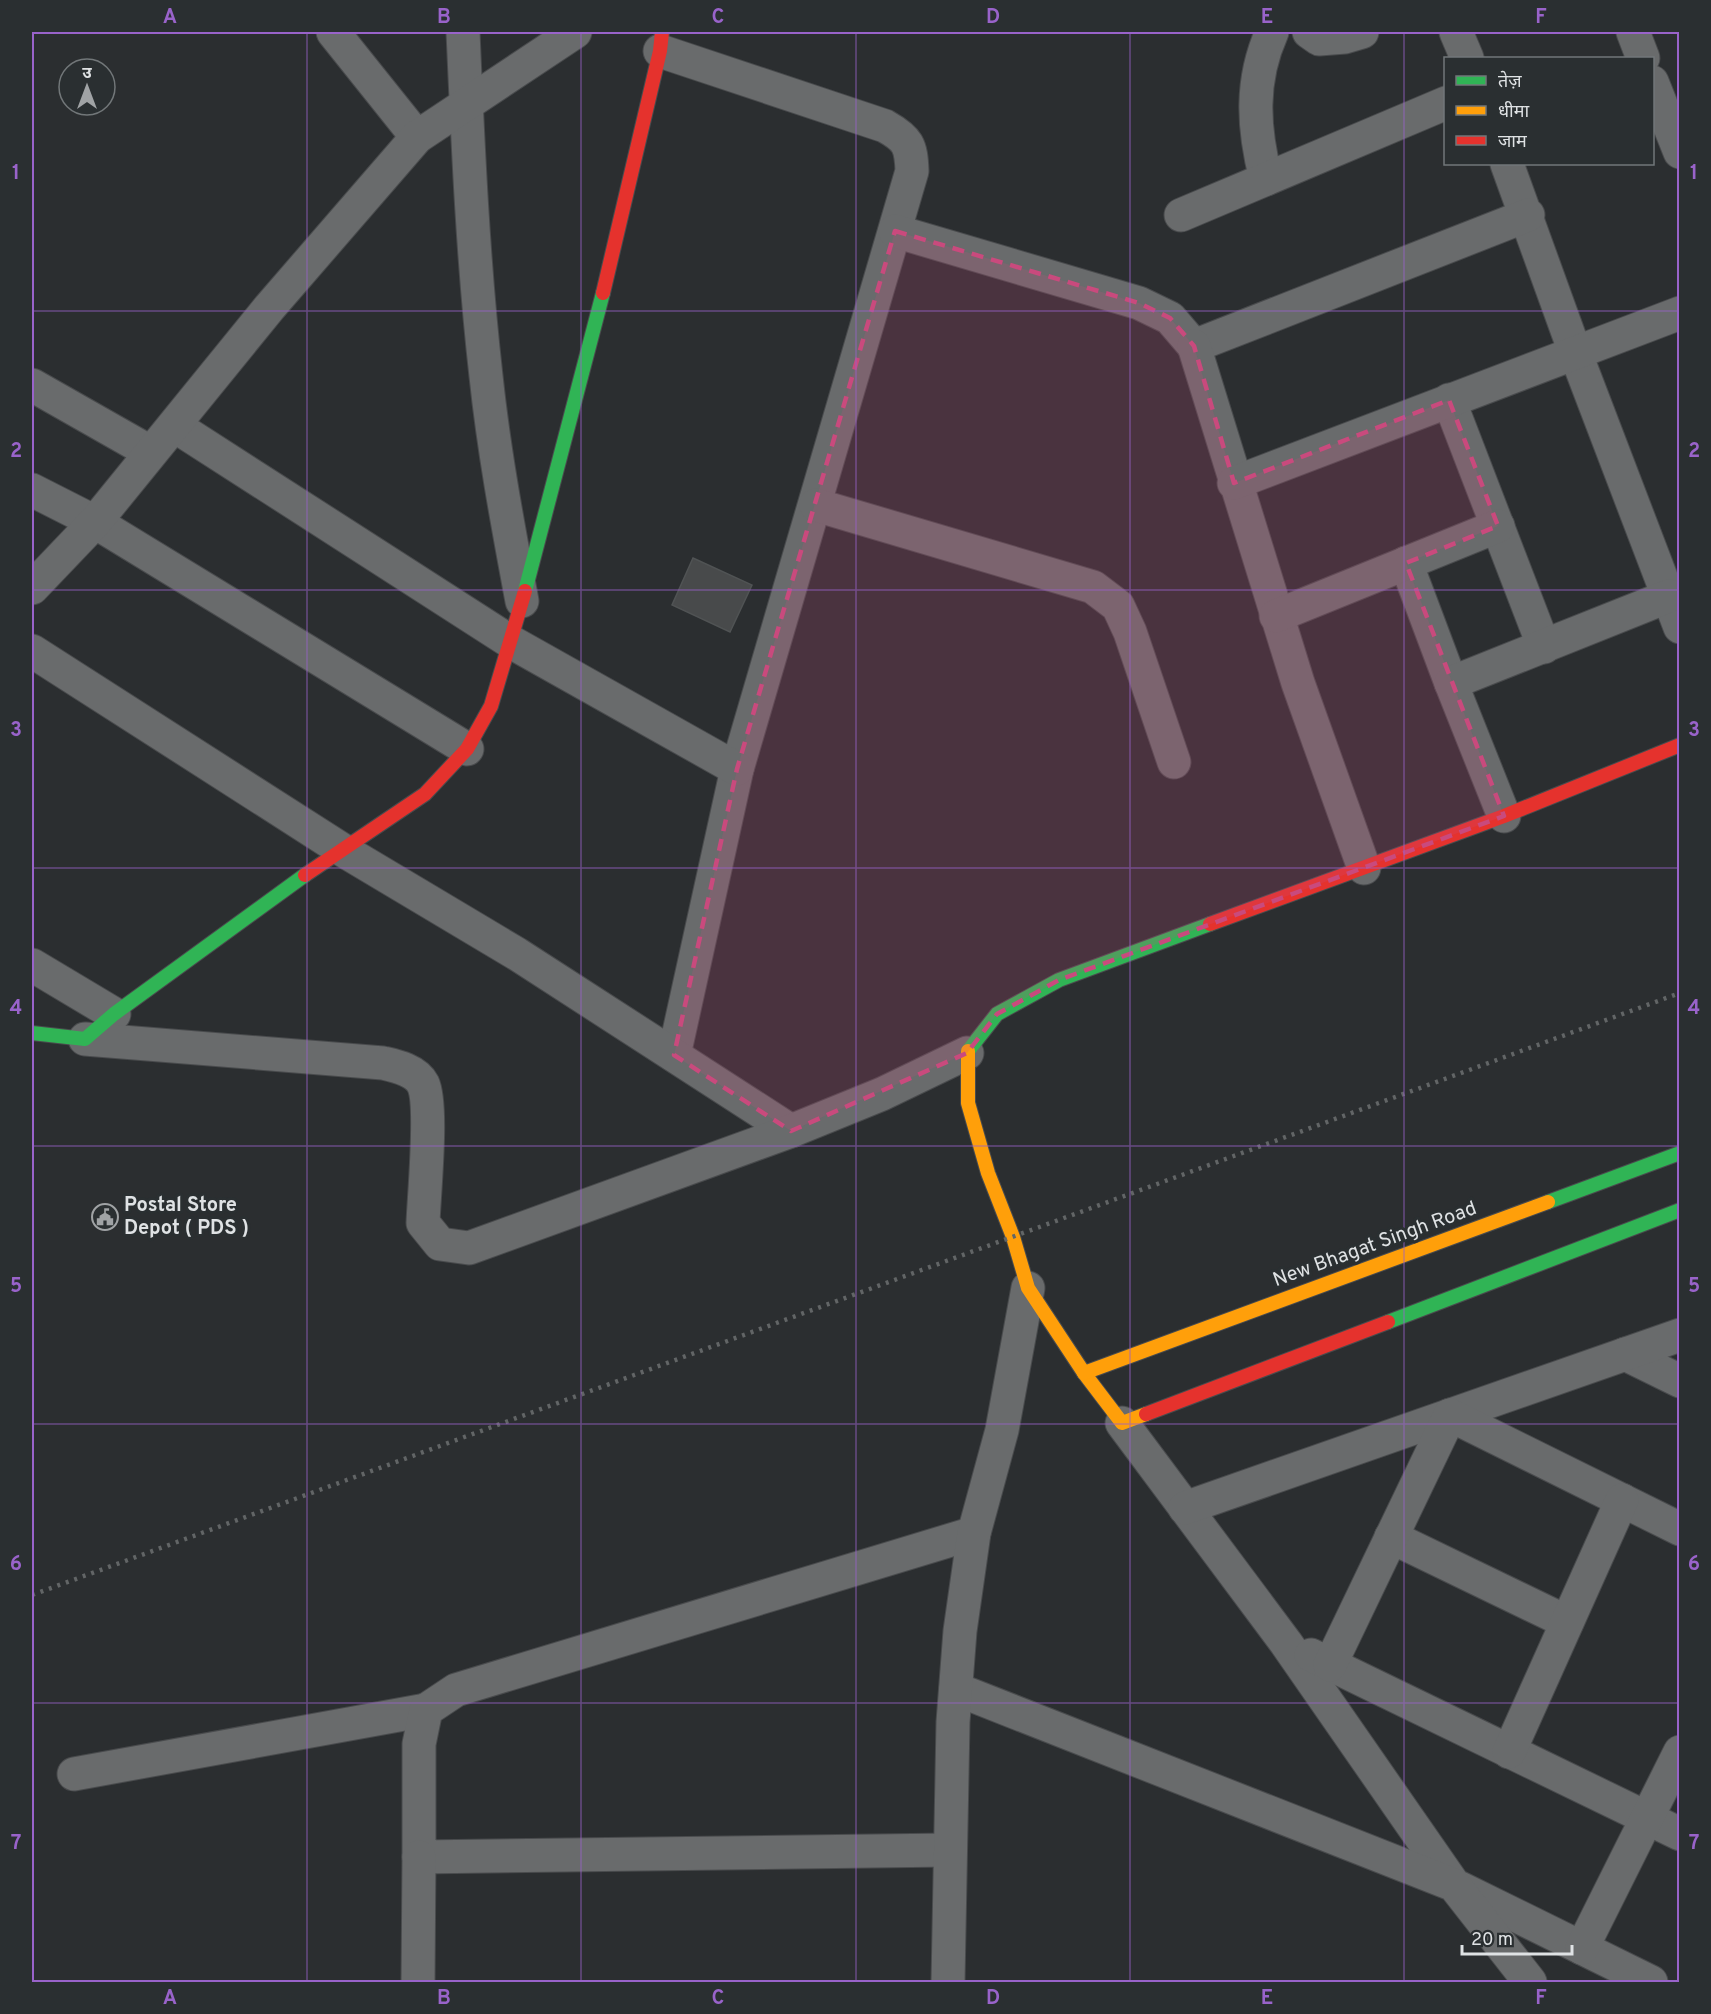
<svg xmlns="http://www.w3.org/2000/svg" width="1711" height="2014" font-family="Overpass,'Noto Sans Devanagari',sans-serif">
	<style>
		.building { fill: #484a4b; stroke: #505354; stroke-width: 1.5 }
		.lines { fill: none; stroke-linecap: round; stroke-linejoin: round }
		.street-casing { stroke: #494b4d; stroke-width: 35 }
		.fast-casing { stroke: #494b4d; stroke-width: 16 }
		.slow-casing { stroke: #494b4d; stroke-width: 16 }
		.jam-casing { stroke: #494b4d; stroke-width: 16 }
		.street { stroke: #696b6c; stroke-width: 33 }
		.fast { stroke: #30b455; stroke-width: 14 }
		.slow { stroke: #ff9f0a; stroke-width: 14 }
		.jam { stroke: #e5322d; stroke-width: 14 }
		.rail { stroke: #626566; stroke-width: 4.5; stroke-dasharray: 3 6; stroke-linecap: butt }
		.marked { fill: #c94a7d; fill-opacity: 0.2; stroke: #c94a7d; stroke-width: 4.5; stroke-dasharray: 12 8; stroke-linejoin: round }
		.grid { fill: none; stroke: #9963ca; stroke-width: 1.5; stroke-opacity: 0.55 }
		.labels { text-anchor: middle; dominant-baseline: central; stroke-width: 6; stroke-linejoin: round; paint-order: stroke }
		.poi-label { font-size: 20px; font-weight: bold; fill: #dfe2e4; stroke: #2a2f31; text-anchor: start }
		.street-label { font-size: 20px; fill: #dfe2e4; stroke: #2a2f31 }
		.neatline { fill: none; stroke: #9963ca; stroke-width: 2 }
		.grid-label { font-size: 20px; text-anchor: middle; font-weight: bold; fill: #9963ca }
	</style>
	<rect width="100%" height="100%" fill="#2b2e30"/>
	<polygon class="building" points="693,558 752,585 730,632 672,605"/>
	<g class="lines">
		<defs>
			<g id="street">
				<polyline points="333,32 417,137"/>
				<path d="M463,32C468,146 473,262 486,376C494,452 508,526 522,601"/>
				<polyline points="1309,32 1319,39 1345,37 1362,32"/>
				<polyline points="1456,32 1467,58"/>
				<polyline points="1633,32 1643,58"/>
				<path d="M660,51L885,126C908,139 911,145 912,171L737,769L674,1055"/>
				<polyline points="1652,82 1680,152"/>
				<polyline points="1507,164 1575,352 1680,627"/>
				<path d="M1266,179C1253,128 1250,81 1272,32"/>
				<polyline points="1181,215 1446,103"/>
				<polyline points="895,231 1139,303 1170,318 1194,346 1528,215"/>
				<polyline points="1194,346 1298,683 1364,868"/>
				<polyline points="32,385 150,452"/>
				<polyline points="1449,400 1544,647"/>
				<polyline points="175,426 511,642 737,769"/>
				<polyline points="1234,483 1680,313"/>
				<polyline points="32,490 95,522 467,749"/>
				<polyline points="816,505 1093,587 1118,606 1130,632 1174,762"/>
				<polyline points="1406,563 1451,683"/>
				<polyline points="32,588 95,522 269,308 417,137 575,32"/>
				<polyline points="1276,616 1498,526"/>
				<polyline points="32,651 341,849 517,954 791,1131"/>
				<polyline points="1504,816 1451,683 1669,596"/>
				<polyline points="32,965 114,1014"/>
				<path d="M85,1039L383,1063C396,1066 416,1070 423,1084C433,1105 424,1195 423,1223L440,1244L469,1248L791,1131L882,1094L967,1053"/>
				<polyline points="1625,1354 1680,1381"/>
				<polyline points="1122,1423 1286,1643 1454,1885 1651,1982"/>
				<polyline points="1185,1508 1680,1335"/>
				<polyline points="1391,1537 1567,1622"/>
				<polyline points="1311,1655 1680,1834"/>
				<polyline points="1330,1665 1450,1415 1680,1529"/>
				<polyline points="956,1689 1454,1885 1530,1982"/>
				<polyline points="1509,1752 1622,1500"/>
				<polyline points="74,1774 426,1710"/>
				<polyline points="949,1850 419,1857 419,1744 426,1710 456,1690 974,1533"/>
				<polyline points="1582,1948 1680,1752"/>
				<polyline points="418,1982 419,1857"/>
				<polyline points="948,1982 953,1722 960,1631 974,1533 1002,1430 1028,1288"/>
			</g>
			<g id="fast">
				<polyline points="525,591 603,293"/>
				<polyline points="32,1033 85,1039 114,1014 305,875"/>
				<polyline points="968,1051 997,1014 1059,980 1210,924"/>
				<polyline points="1548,1202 1680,1153"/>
				<polyline points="1388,1322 1680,1210"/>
			</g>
			<g id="slow">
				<polyline points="968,1051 968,1103 988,1173 1013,1237 1028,1288 1084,1373 1122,1423 1146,1414"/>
				<polyline points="1084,1373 1548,1202"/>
			</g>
			<g id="jam">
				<polyline points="603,293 660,51 662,32"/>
				<polyline points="305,875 425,794 467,749 491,706 525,591"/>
				<polyline points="1210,924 1504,816 1680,745"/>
				<polyline points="1146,1414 1388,1322"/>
			</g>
		</defs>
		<use href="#street" class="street-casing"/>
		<use href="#fast" class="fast-casing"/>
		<use href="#slow" class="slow-casing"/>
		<use href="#jam" class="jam-casing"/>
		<use href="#street" class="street"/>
		<use href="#fast" class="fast"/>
		<use href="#slow" class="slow"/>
		<use href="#jam" class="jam"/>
		<polyline class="rail" points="32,1595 1680,993"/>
	</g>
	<path class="marked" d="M895,231L1139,303L1170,318L1194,346L1234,483L1449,400L1498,526L1406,563L1504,816L1059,980L997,1014L967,1053L791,1131L674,1055L737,769Z"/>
	<path class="grid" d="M307,32V1982M581,32V1982M856,32V1982M1130,32V1982M1404,32V1982M32,311H1680M32,590H1680M32,868H1680M32,1146H1680M32,1424H1680M32,1703H1680"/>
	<defs>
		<symbol id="civic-ring" viewBox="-11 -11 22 22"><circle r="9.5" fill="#2a2f31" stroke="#a0a3a5" stroke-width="1.5"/><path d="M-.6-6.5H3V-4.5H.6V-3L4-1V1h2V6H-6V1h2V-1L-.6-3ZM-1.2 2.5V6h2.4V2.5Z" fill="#a0a3a5"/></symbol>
	</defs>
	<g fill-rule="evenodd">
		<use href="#civic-ring" x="90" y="1202" width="30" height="30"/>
	</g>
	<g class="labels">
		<g class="poi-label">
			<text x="124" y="1206">Postal Store<tspan x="124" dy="23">Depot ( PDS )</tspan></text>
		</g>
		<g class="street-label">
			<text transform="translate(1375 1245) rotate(-20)">New Bhagat Singh Road</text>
		</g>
	</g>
	<rect width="1711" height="2014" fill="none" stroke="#2a2f31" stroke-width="66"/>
	<rect x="1444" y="57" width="210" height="108" fill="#2a2f31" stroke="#727779" stroke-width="1.5"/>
	<rect x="1456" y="76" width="30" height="9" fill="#30b455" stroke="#727779" stroke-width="1.5"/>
	<text x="1498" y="87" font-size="18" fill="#dfe2e4">तेज़</text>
	<rect x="1456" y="106" width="30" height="9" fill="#ff9f0a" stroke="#727779" stroke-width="1.5"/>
	<text x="1498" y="117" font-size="18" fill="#dfe2e4">धीमा</text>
	<rect x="1456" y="136" width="30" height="9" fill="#e5322d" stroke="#727779" stroke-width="1.5"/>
	<text x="1498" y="147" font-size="18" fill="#dfe2e4">जाम</text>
	<g transform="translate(87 87)"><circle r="28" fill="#2a2f31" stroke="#727779" stroke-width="1.5"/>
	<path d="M0-4.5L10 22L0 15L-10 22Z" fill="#a0a3a5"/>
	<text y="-9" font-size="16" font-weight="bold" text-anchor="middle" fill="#dfe2e4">उ</text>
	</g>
	<path d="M1462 1945v9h110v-9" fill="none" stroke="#dfe2e4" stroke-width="3"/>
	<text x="1471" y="1945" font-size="18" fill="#dfe2e4" stroke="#2a2f31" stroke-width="4.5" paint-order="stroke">20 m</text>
	<rect x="33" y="33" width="1645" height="1948" class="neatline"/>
	<g class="grid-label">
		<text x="170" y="23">A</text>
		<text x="444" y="23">B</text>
		<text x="718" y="23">C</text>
		<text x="993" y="23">D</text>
		<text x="1267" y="23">E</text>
		<text x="1541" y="23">F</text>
		<text x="16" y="179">1</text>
		<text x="1694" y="179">1</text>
		<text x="16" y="457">2</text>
		<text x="1694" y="457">2</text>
		<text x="16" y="736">3</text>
		<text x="1694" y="736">3</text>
		<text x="16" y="1014">4</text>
		<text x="1694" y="1014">4</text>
		<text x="16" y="1292">5</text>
		<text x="1694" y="1292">5</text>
		<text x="16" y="1570">6</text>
		<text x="1694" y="1570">6</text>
		<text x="16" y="1849">7</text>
		<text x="1694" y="1849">7</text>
		<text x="170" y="2004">A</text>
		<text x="444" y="2004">B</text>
		<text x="718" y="2004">C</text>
		<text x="993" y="2004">D</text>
		<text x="1267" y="2004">E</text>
		<text x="1541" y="2004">F</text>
	</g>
</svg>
